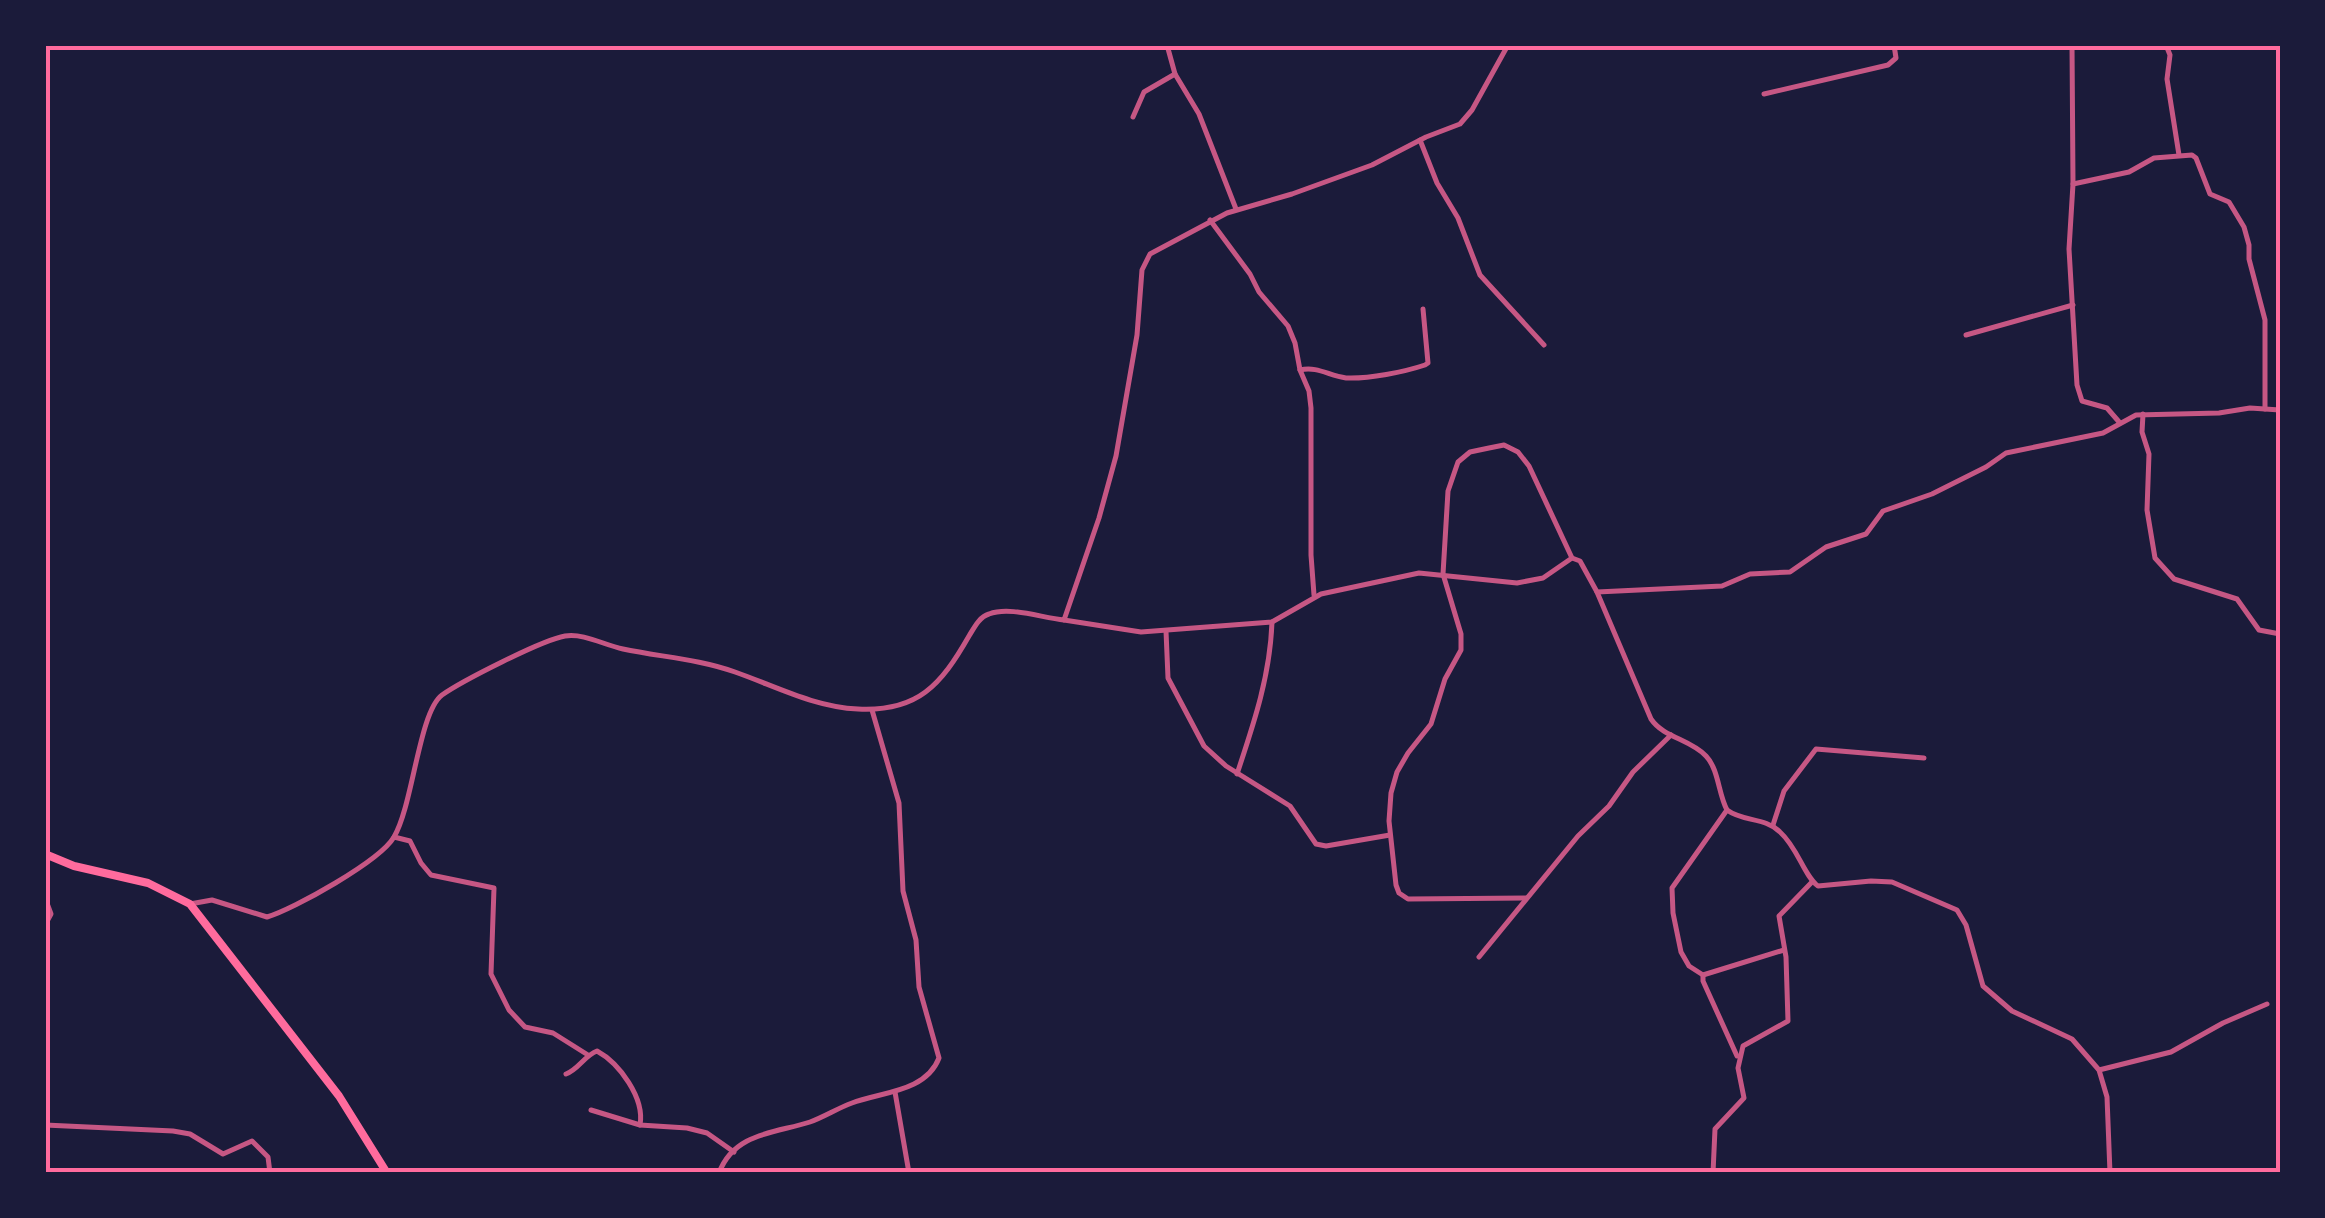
<svg xmlns="http://www.w3.org/2000/svg" width="2325" height="1218" font-family="Poppins,sans-serif">
	<style>
		.lines { fill: none; stroke-linecap: round; stroke-linejoin: round }
		.minor { stroke: #c65784; stroke-width: 5 }
		.secondary { stroke: #ff6b9d; stroke-width: 8 }
		.neatline { fill: none; stroke: #ff6b9d; stroke-width: 4 }
	</style>
	<rect width="100%" height="100%" fill="#1b1b3a"/>
	<g class="lines">
		<g class="minor">
			<polyline points="1167,45 1175,74 1199,114 1236,209"/>
			<polyline points="2072,45 2073,184 2069,249 2077,385 2082,401 2107,408 2120,423"/>
			<polyline points="2166,45 2170,55 2167,79 2179,155"/>
			<polyline points="1764,94 1888,65 1896,58 1894,45"/>
			<polyline points="1133,117 1144,92 1175,74"/>
			<polyline points="1420,140 1437,183 1458,218 1480,275 1544,345"/>
			<polyline points="2073,184 2129,172 2154,158 2192,155 2196,158 2210,194 2229,202 2244,227 2249,245 2249,259 2265,320 2265,409"/>
			<path d="M1210,220L1250,274L1259,292L1288,326L1295,343L1300,370C1318,366 1329,376 1346,378C1369,379 1404,372 1425,365L1428,363L1423,309"/>
			<polyline points="1966,335 2073,305"/>
			<polyline points="1300,370 1309,391 1311,408 1311,555 1314,595"/>
			<polyline points="2143,414 2142,432 2149,454 2147,510 2155,558 2174,579 2237,599 2259,630 2280,634"/>
			<path d="M1597,592L1651,719C1664,738 1690,739 1706,756C1719,770 1718,793 1727,810C1743,822 1765,817 1780,832C1798,848 1804,876 1818,886L1871,881L1892,882L1957,910L1966,925L1983,986L2012,1011L2072,1039L2099,1070L2107,1097L2110,1173"/>
			<polyline points="1064,620 1141,632 1272,622 1321,594 1419,573 1517,583 1543,578 1572,558 1580,561 1597,592 1722,586 1750,574 1790,572 1826,547 1866,534 1883,511 1932,494 1986,467 2006,453 2103,433 2136,415 2219,413 2250,408 2280,410"/>
			<polyline points="1166,631 1168,678 1204,746 1226,766 1290,806 1316,844 1326,846 1390,835"/>
			<path d="M1237,774C1254,723 1270,676 1272,622"/>
			<polyline points="1773,825 1784,791 1816,749 1924,758"/>
			<polyline points="394,837 410,841 421,863 431,875 494,888 491,974 509,1010 525,1027 553,1033 588,1055"/>
			<polyline points="45,898 51,914 45,925"/>
			<polyline points="1526,898 1408,899 1399,893 1396,885 1389,821 1391,793 1397,772 1408,753 1431,724 1445,679 1461,650 1461,634 1443,574 1448,491 1458,462 1470,452 1489,448 1504,445 1518,452 1529,466 1572,558"/>
			<path d="M190,904L212,900L267,917C294,909 380,861 394,837C413,805 419,712 442,695C462,681 542,640 565,636C584,633 604,645 623,649C661,657 699,659 735,672C775,686 814,707 858,709C918,712 941,685 969,636C974,628 979,617 989,614C1010,606 1042,618 1064,620L1099,518L1116,456L1137,335L1142,270L1150,254L1227,213L1292,194L1372,165L1426,137L1460,124L1472,110L1508,45"/>
			<polyline points="1479,957 1578,836 1609,806 1633,772 1671,735"/>
			<polyline points="1703,975 1689,966 1681,952 1673,913 1672,888 1727,810"/>
			<polyline points="1737,1056 1703,981 1703,975 1784,950"/>
			<polyline points="2099,1070 2171,1052 2223,1023 2267,1004"/>
			<path d="M566,1074C579,1069 584,1056 597,1051C619,1063 645,1098 640,1125"/>
			<polyline points="895,1092 909,1173"/>
			<polyline points="591,1110 640,1125 687,1128 707,1133 734,1152"/>
			<polyline points="45,1125 173,1131 190,1134 223,1154 252,1141 268,1157 270,1173"/>
			<path d="M719,1173C734,1132 777,1133 810,1122C824,1117 838,1108 852,1103C881,1092 926,1092 939,1058L919,987L916,940L903,891L899,803L872,710"/>
			<polyline points="1713,1173 1715,1129 1744,1098 1738,1068 1743,1046 1788,1021 1786,957 1779,916 1812,882"/>
		</g>
		<polyline class="secondary" points="45,854 74,866 148,883 190,904 339,1096 387,1173"/>
	</g>
	<rect width="2325" height="1218" fill="none" stroke="#1b1b3a" stroke-width="95"/>
	<rect x="48" y="48" width="2230" height="1122" class="neatline"/>
</svg>
